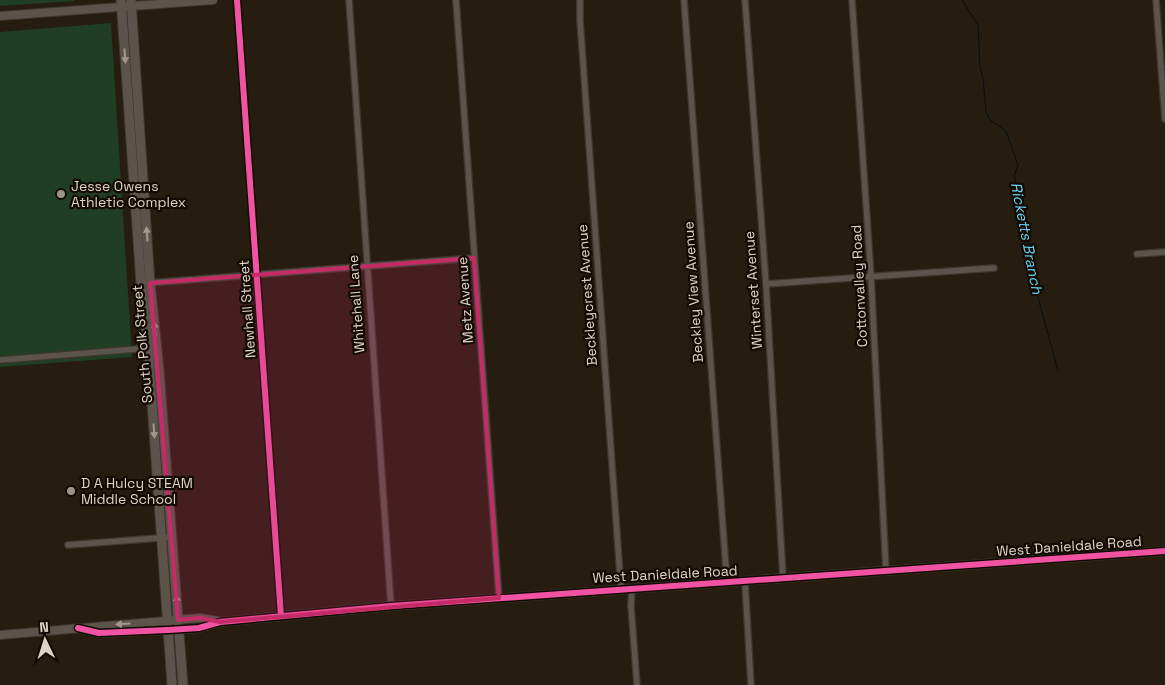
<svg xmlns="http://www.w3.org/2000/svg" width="1165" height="685" font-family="'Space Grotesk',sans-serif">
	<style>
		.green { fill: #1f3e23 }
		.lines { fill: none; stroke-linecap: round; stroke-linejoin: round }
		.stream { stroke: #030e12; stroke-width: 1 }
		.minor-casing { stroke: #3e352d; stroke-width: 8 }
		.tertiary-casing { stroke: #3e352d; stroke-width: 10 }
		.secondary-casing { stroke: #3e352d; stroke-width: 11 }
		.minor { stroke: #5c534a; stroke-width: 5.5 }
		.tertiary { stroke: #5c534a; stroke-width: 8 }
		.secondary { stroke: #5c534a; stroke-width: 9 }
		.cycleway-casing { stroke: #120a03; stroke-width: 9 }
		.cycleway { stroke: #f153a3; stroke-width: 6 }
		.oneway { fill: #a5998e }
		.marked { fill: #c52b66; fill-opacity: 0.2; stroke: #c52b66; stroke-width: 4; stroke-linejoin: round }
		.poi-dot { fill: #9f9386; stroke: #120a03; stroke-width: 2 }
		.labels { text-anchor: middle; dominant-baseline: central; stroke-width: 4.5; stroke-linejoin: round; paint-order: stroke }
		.poi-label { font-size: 14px; fill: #e0d3c6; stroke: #120a03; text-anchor: start }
		.street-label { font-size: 14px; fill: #e0d3c6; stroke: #120a03 }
		.water-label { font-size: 15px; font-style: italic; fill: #68d2ef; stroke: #120a03 }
	</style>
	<rect width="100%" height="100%" fill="#261c10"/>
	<g class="green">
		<polygon points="0,0 74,0 74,1 0,6"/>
		<polygon points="111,23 132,357 0,367 0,32"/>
	</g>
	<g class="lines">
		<polyline class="stream" points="962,0 978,25 980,67 983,78 986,111 989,119 1006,131 1018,165 1014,176 1027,231 1030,268 1058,371"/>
		<defs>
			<g id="minor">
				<polyline points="237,0 281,616"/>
				<polyline points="349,0 391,606"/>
				<polyline points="456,0 499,598"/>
				<polyline points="580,0 580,20 621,589"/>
				<polyline points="684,0 727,583"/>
				<polyline points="745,0 766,284 783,578"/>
				<polyline points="852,0 871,276 886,571"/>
				<polyline points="1156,0 1165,119"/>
				<polyline points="1137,254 1165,252"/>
				<polyline points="147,283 474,258"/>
				<polyline points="766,284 994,268"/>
				<polyline points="0,360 150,348"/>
				<polyline points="68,545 172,537"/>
				<polyline points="745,582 751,685"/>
				<polyline points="632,588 631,606 637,685"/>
			</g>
			<g id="tertiary">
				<polyline points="0,16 213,0"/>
				<polyline points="78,628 99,633 168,630 199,628 220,622 391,606 1165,551"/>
				<polyline points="0,635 200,618 218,621"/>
			</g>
			<g id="secondary">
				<polyline points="121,0 141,284 148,348 172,685"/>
				<polyline points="131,0 150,283 159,370 183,685"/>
			</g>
		</defs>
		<use href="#minor" class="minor-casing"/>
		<use href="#tertiary" class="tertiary-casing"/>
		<use href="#secondary" class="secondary-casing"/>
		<use href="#minor" class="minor"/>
		<use href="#tertiary" class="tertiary"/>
		<use href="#secondary" class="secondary"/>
		<defs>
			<g id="cycleway">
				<polyline points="237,0 281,616"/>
				<polyline points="78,628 99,633 168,630 199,628 220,622 391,606 1165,551"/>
			</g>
		</defs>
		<use href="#cycleway" class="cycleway-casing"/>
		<use href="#cycleway" class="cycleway"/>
	</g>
	<defs><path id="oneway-solid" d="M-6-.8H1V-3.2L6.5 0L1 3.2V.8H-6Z" transform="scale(1.25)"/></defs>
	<g class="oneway">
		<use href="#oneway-solid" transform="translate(125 56) rotate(86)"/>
		<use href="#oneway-solid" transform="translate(147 234) rotate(-94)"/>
		<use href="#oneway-solid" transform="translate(155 329) rotate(-96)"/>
		<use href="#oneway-solid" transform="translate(154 431) rotate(86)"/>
		<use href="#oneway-solid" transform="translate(177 602) rotate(-94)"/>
		<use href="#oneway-solid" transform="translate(123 624) rotate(176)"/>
	</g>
	<path class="marked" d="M474,258L499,598L220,622L200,618L178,620L150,283Z"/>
	<g class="poi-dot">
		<circle cx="61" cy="194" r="5"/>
		<circle cx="71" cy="491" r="5"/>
	</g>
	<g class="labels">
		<g class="poi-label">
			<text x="71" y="186">Jesse Owens<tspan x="71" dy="16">Athletic Complex</tspan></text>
			<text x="81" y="483">D A Hulcy STEAM<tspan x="81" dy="16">Middle School</tspan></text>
		</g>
		<g class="street-label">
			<text transform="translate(859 286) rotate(-93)">Cottonvalley Road</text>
			<text transform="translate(753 290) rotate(-94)">Winterset Avenue</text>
			<text transform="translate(693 292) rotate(-94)">Beckley View Avenue</text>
			<text transform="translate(587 295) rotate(-94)">Beckleycrest Avenue</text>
			<text transform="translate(465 300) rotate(-94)">Metz Avenue</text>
			<text transform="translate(356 304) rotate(-94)">Whitehall Lane</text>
			<text transform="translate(247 309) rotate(-94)">Newhall Street</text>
			<text transform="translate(142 344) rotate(-95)">South Polk Street</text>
			<text transform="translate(1069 546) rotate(-4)">West Danieldale Road</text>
			<text transform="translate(665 574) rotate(-3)">West Danieldale Road</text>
		</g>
		<g class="water-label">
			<text transform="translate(1027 238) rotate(79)">Ricketts Branch</text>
		</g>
	</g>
	<g transform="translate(45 640) rotate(356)" stroke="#120a03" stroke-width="4" paint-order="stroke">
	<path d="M0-4L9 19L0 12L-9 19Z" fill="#e0d3c6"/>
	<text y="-8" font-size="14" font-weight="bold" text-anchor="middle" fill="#e0d3c6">N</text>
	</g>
</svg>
